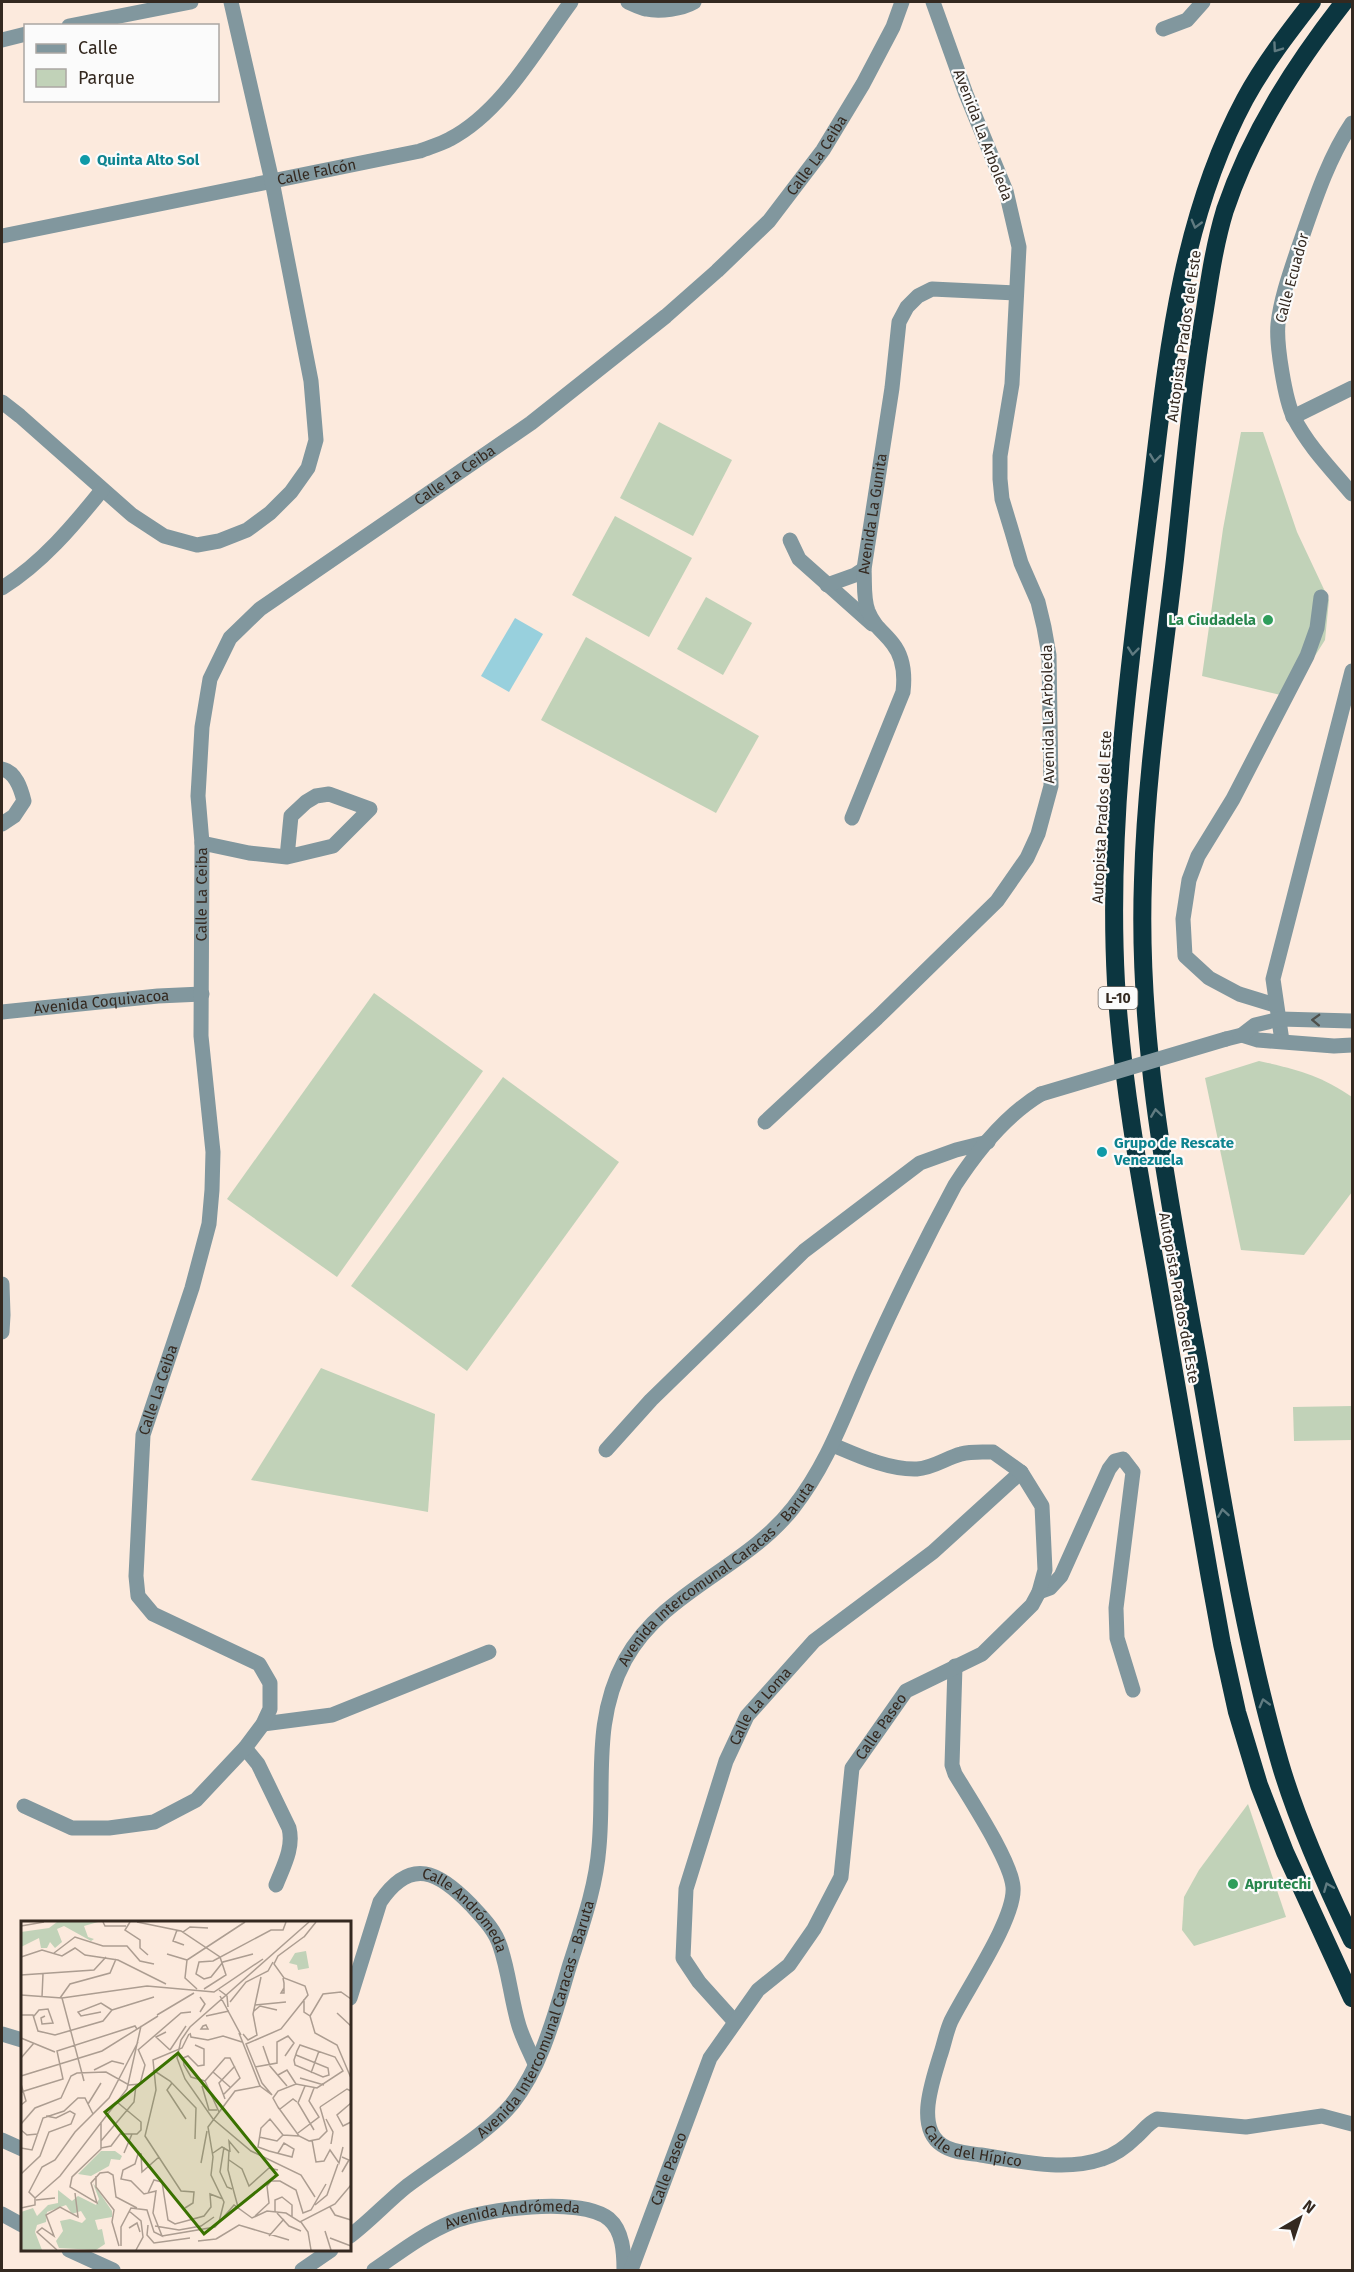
<svg xmlns="http://www.w3.org/2000/svg" width="1354" height="2272" font-family="'Fira Sans',sans-serif">
	<style>
		.green { fill: #c1d2b8 }
		.water { fill: #98d0dd }
		.lines { fill: none; stroke-linecap: round; stroke-linejoin: round }
		.minor { stroke: #81979e; stroke-width: 15 }
		.tertiary { stroke: #81979e; stroke-width: 15 }
		.motorway { stroke: #0c3640; stroke-width: 18 }
		.tertiary-bridge { stroke: #81979e; stroke-width: 15 }
		.oneway { stroke: #607b81 }
		.oneway2 { stroke: #4f504c }
		.culture-dot { fill: #0f9aa8; stroke: #fbfbfb; stroke-width: 2 }
		.leisure-dot { fill: #2e9e5b; stroke: #fbfbfb; stroke-width: 2 }
		.labels { text-anchor: middle; dominant-baseline: central; stroke-width: 4.5; stroke-linejoin: round; paint-order: stroke }
		.shield { fill: #fbfbfb; stroke: #706862; stroke-width: 1.5 }
		.shield-label { font-size: 14px; font-weight: bold; fill: #342920 }
		.street-label { font-size: 15px; fill: #342920; stroke: #fbfbfb }
		.culture-label { font-size: 15px; font-weight: bold; fill: #0d838f; stroke: #fbfbfb; text-anchor: start }
		.leisure-label { font-size: 15px; font-weight: bold; fill: #27864d; stroke: #fbfbfb; text-anchor: end }
		.inset-road { fill: none; stroke: #ac9d91; stroke-width: 1.5 }
		.view { fill: #3a7200; fill-opacity: 0.15; stroke: #3a7200; stroke-width: 3 }
		.inset-edge { fill: none; stroke: #342920; stroke-width: 3 }
	</style>
	<rect width="100%" height="100%" fill="#fceadd"/>
	<g class="green">
		<polygon points="659,422 732,460 693,536 620,498"/>
		<polygon points="1241,432 1263,432 1297,532 1329,600 1325,640 1289,697 1202,676 1223,529"/>
		<polygon points="615,516 692,558 649,637 572,595"/>
		<polygon points="706,597 752,623 723,675 677,649"/>
		<polygon points="586,637 759,736 716,813 541,720"/>
		<polygon points="374,993 483,1071 337,1277 227,1199"/>
		<path d="M1259,1061C1296,1069 1320,1075 1352,1097V1192L1304,1255L1241,1250L1205,1078Z"/>
		<polygon points="503,1077 619,1162 467,1371 351,1286"/>
		<polygon points="321,1368 435,1414 428,1512 251,1480"/>
		<polygon points="1352,1406 1352,1440 1294,1441 1293,1407"/>
		<polygon points="1248,1804 1286,1917 1194,1946 1182,1930 1184,1897 1199,1870"/>
	</g>
	<polygon class="water" points="515,618 543,634 509,692 481,676"/>
	<g class="lines">
		<g class="minor">
			<path d="M628,2C633,4 640,8 646,9C660,12 682,9 694,2"/>
			<polyline points="69,26 191,2"/>
			<polyline points="1163,29 1187,20 1203,2"/>
			<polyline points="2,40 26,34"/>
			<path d="M1352,123C1327,160 1313,206 1298,249C1290,273 1281,298 1278,324C1276,344 1285,400 1294,418C1309,447 1332,470 1352,494"/>
			<path id="s1" d="M2,236L420,151C430,147 441,144 450,139C502,112 537,48 571,2"/>
			<polyline points="2,402 20,416 132,515 164,536 197,545 219,541 247,530 270,513 291,492 308,468 316,440 311,381 272,181 231,2"/>
			<polyline points="1293,417 1352,388"/>
			<polyline points="790,540 799,559 872,624"/>
			<polyline points="827,585 855,575 864,569"/>
			<path d="M2,588C42,563 73,526 102,490"/>
			<path d="M2,769C16,772 21,789 24,801L14,816L2,824"/>
			<path id="s2" d="M852,818L903,692C905,675 904,658 893,644C883,631 875,628 868,611C863,598 865,583 864,569L892,388L899,322L907,307L918,296L932,289L1016,293"/>
			<polyline points="202,843 249,853 287,857 333,846 370,809 329,794 316,796 306,802 291,816 287,857"/>
			<polyline points="1275,1005 1239,994 1209,978 1185,956 1183,919 1189,880 1198,856 1233,799 1307,656 1317,628 1321,597"/>
			<path id="s3" d="M2,1012L158,996L202,994"/>
			<polyline points="1282,1041 1273,979 1352,671"/>
			<polyline points="765,1122 877,1018 997,901 1027,858 1038,834 1051,786 1049,655 1044,627 1038,602 1021,563 1012,532 1002,499 1000,479 1000,456 1012,384 1019,247 1006,191 966,94 933,2"/>
			<polyline points="2,1284 3,1315 2,1332"/>
			<polyline points="606,1450 651,1400 804,1251 920,1163 956,1150 988,1142"/>
			<polyline points="1039,1592 1050,1588 1061,1576 1109,1469 1115,1461 1123,1459 1133,1472 1116,1608 1117,1638 1133,1690"/>
			<path id="s4" d="M955,1666L952,1765L955,1774C970,1799 1011,1861 1013,1887C1016,1918 966,1990 951,2021C946,2032 944,2045 940,2056C933,2080 915,2127 942,2145C953,2153 969,2153 981,2155C1020,2161 1064,2172 1102,2159C1115,2155 1127,2146 1136,2137C1143,2131 1148,2123 1157,2119L1246,2127L1322,2116L1352,2124"/>
			<polyline points="263,1724 332,1715 489,1652"/>
			<path d="M245,1748L258,1764L289,1828C294,1848 283,1867 276,1885"/>
			<path id="s5" d="M24,1806L72,1828H109L154,1822L196,1800L245,1748L263,1724L270,1709V1683L259,1664L153,1614L138,1596L136,1576L143,1435L192,1288L209,1224L212,1190L213,1152L201,1036L202,843L198,796L202,727L210,679L230,638L260,609L531,423L666,316L717,271L769,221L823,150L863,84L893,27L902,2"/>
			<path id="s6" d="M350,1998L380,1902C411,1856 439,1872 471,1905C483,1918 495,1930 500,1946C509,1972 511,2000 519,2026C523,2039 530,2052 535,2064"/>
			<path id="s7" d="M735,2022L699,1982L683,1958L686,1889L726,1761L747,1716L814,1641L933,1552L1021,1472"/>
			<polyline points="2,2034 22,2040"/>
			<polyline points="2,2140 22,2149"/>
			<path id="s8" d="M374,2270C399,2253 423,2234 452,2222C484,2209 580,2196 609,2219C623,2231 624,2253 624,2270"/>
			<path id="s9" d="M631,2270L710,2058L758,1990L789,1965L814,1929L841,1877L852,1768L906,1691L982,1654L1032,1605L1039,1592L1045,1570L1042,1506L1021,1472L993,1452C983,1452 971,1451 961,1454C946,1458 933,1468 917,1469C889,1470 859,1456 833,1445"/>
		</g>
		<g class="tertiary">
			<polyline points="1242,1035 1258,1040 1334,1046 1352,1045"/>
			<polyline points="1226,1039 1242,1035 1255,1025 1280,1019 1352,1021"/>
			<polyline points="2,2214 22,2225"/>
			<path id="s10" d="M350,2236C370,2221 387,2202 407,2186C440,2161 486,2135 512,2104C543,2065 556,2010 570,1964C582,1926 596,1887 599,1847C605,1782 592,1721 625,1660C663,1591 745,1569 793,1508C826,1466 842,1421 863,1373C891,1310 922,1246 955,1185C977,1151 1006,1115 1041,1094"/>
			<polyline points="69,2250 113,2270"/>
			<polyline points="302,2270 331,2250"/>
		</g>
		<g class="motorway">
			<path d="M1312,2C1288,33 1264,64 1245,99C1180,220 1167,359 1151,493C1131,655 1107,819 1116,983C1122,1079 1139,1174 1156,1268C1177,1394 1199,1519 1222,1644L1237,1712L1259,1785L1285,1852L1352,1998"/>
			<path d="M1344,2C1295,65 1251,133 1225,210C1215,243 1210,276 1205,309C1191,392 1184,475 1175,559C1163,665 1146,772 1143,880C1137,1042 1169,1200 1198,1359C1222,1495 1242,1631 1280,1763C1297,1821 1326,1886 1352,1940"/>
		</g>
		<polyline class="tertiary-bridge" points="1041,1094 1226,1039"/>
	</g>
	<defs><path id="oneway-chevron" d="M-2-3.5L2.5 0L-2 3.5" fill="none" stroke-width="1.6" stroke-linecap="round" stroke-linejoin="round" transform="scale(1.5)"/></defs>
	<g class="oneway">
		<use href="#oneway-chevron" transform="translate(1277 48) rotate(125)"/>
		<use href="#oneway-chevron" transform="translate(1196 224) rotate(105)"/>
		<use href="#oneway-chevron" transform="translate(1155 458) rotate(97)"/>
		<use href="#oneway-chevron" transform="translate(1133 651) rotate(96)"/>
		<use href="#oneway-chevron" transform="translate(1156 1113) rotate(-98)"/>
		<use href="#oneway-chevron" transform="translate(1223 1513) rotate(-99)"/>
		<use href="#oneway-chevron" transform="translate(1264 1703) rotate(-105)"/>
		<use href="#oneway-chevron" transform="translate(1328 1887) rotate(-112)"/>
	</g>
	<use class="oneway2" href="#oneway-chevron" transform="translate(1316 1020) rotate(-178)"/>
	<g class="culture-dot">
		<circle cx="85" cy="160" r="6"/>
		<circle cx="1102" cy="1152" r="6"/>
	</g>
	<g class="leisure-dot">
		<circle cx="1268" cy="620" r="6"/>
		<circle cx="1233" cy="1884" r="6"/>
	</g>
	<g class="labels">
		<rect class="shield" x="1098.5" y="987" width="39" height="22" rx="4.5"/>
		<g class="shield-label">
			<text x="1118" y="998">L-10</text>
		</g>
		<g class="street-label">
			<text transform="translate(983 135) rotate(69)">Avenida La Arboleda</text>
			<text stroke="none"><textPath href="#s5" startOffset="2228">Calle La Ceiba</textPath></text>
			<text stroke="none"><textPath href="#s1" startOffset="321">Calle Falcón</textPath></text>
			<text transform="translate(1292 278) rotate(-75)">Calle Ecuador</text>
			<text transform="translate(1184 336) rotate(-82)">Autopista Prados del Este</text>
			<text stroke="none"><textPath href="#s5" startOffset="1742">Calle La Ceiba</textPath></text>
			<text stroke="none"><textPath href="#s2" startOffset="326">Avenida La Gunita</textPath></text>
			<text transform="translate(1048 714) rotate(-91)">Avenida La Arboleda</text>
			<text transform="translate(1102 817) rotate(-87)">Autopista Prados del Este</text>
			<text stroke="none"><textPath href="#s5" startOffset="1202">Calle La Ceiba</textPath></text>
			<text stroke="none"><textPath href="#s3" startOffset="100">Avenida Coquivacoa</textPath></text>
			<text transform="translate(1179 1298) rotate(80)">Autopista Prados del Este</text>
			<text stroke="none"><textPath href="#s5" startOffset="698">Calle La Ceiba</textPath></text>
			<text stroke="none"><textPath href="#s10" startOffset="800">Avenida Intercomunal Caracas - Baruta</textPath></text>
			<text stroke="none"><textPath href="#s7" startOffset="351">Calle La Loma</textPath></text>
			<text stroke="none"><textPath href="#s9" startOffset="612">Calle Paseo</textPath></text>
			<text stroke="none"><textPath href="#s6" startOffset="212">Calle Andrómeda</textPath></text>
			<text stroke="none"><textPath href="#s10" startOffset="296">Avenida Intercomunal Caracas - Baruta</textPath></text>
			<text stroke="none"><textPath href="#s4" startOffset="546">Calle del Hípico</textPath></text>
			<text stroke="none"><textPath href="#s9" startOffset="108">Calle Paseo</textPath></text>
			<text stroke="none"><textPath href="#s8" startOffset="153">Avenida Andrómeda</textPath></text>
		</g>
		<g class="culture-label">
			<text x="97" y="160">Quinta Alto Sol</text>
			<text x="1114" y="1143">Grupo de Rescate<tspan x="1114" dy="17">Venezuela</tspan></text>
		</g>
		<g class="leisure-label">
			<text x="1256" y="620">La Ciudadela</text>
			<text x="1245" y="1884" text-anchor="start">Aprutechi</text>
		</g>
	</g>
	<g transform="translate(21 1921)">
		<rect width="330" height="330" fill="#fceadd"/>
		<path d="M36,1H77L63,5L67,16L73,18L70,20L43,5L36,8L41,21L34,27L29,21L26,27H20L18,17L0,26V11L28,7ZM285,30L288,47L277,49L276,44L268,42L274,32ZM80,230H94L101,235L99,239L90,238L88,245L70,255L57,253ZM72,262L91,290V296L74,299L77,309L81,308L84,323L75,329L38,327L35,320L42,310L39,300L49,298L61,302L65,298L60,290L51,293L45,284L26,291L25,301L16,304L14,311L21,329H0V291L12,287L16,295L27,284L37,282V269L51,280L57,275L75,284L78,278Z" fill="#c1d2b8"/>
		<path class="inset-road" d="M82,1L84,5H105M109,1L104,9L119,19V27L127,34M116,1L160,10L199,36L205,54L183,68M288,1L169,106L160,119L156,137L164,158L192,198L230,230L280,254L294,276M0,5L23,1M156,9L152,20L163,24M162,11L169,6L187,7M283,16L295,1M33,32L54,16L82,25H106L119,40L133,43M146,33L166,39M232,33L202,41L190,56L183,58L175,53L178,41L192,40L250,9H262L265,1M0,36L21,29L41,35L54,27L64,34L97,39L145,63M0,54L73,49L85,36M262,57L263,62V72H260L263,67M126,65L193,71L242,38M176,68L164,57L166,39L224,1M198,69L206,75L207,86M0,74L41,77L126,65M199,75L220,114M21,76L22,53M39,77L49,63L89,52L95,38M41,77L63,160M283,78V91L289,95L294,112L316,124L330,157M209,81L225,61L247,50L252,41M234,84L265,81M91,89L133,76M233,90L239,85L256,89M80,91L60,95L57,91L80,82L91,89M179,91L184,83L179,76M316,92L330,105M0,94H12L17,110L34,114L82,100L91,89M136,94L173,72M13,95L18,89L27,88L32,102L21,103L20,97L24,95M185,95L208,90M289,95L302,73L320,71L330,78M185,104L187,108H180L182,105ZM145,111L135,116L149,129M169,112L170,116L187,119L202,115L221,121M218,112L239,165L251,174L241,162L225,123L260,108L287,74L284,65L263,57L253,43L257,35L284,15M222,113L227,119L236,114L232,93L240,56M0,117L34,131M174,124L183,128V144L177,145L167,135L162,137L163,144L170,156L184,160M242,125L249,145L266,165M117,129L160,92L170,91M149,129L165,105M0,137L13,122M234,146L256,142V121L267,115L273,122L264,135M73,149L91,140L103,143M132,149L149,160L175,187L174,218M192,151L209,166M290,152L298,130M257,154L266,149L275,163M0,155L81,130L137,95M279,157L303,164M184,160L204,137H209L219,157L202,174M184,160L198,191M151,162L146,169L165,198M0,163L5,180L0,184M181,165L188,189H196M284,165L277,182L293,209M0,171L42,158L36,130L114,105L116,108M204,178L198,162L214,145M330,182L316,194L322,205L330,201M67,183L80,162M257,186L278,215L288,220L298,218L306,210L299,186M299,186L326,168L330,170M258,188L252,177L257,170L275,163L296,167L322,150L314,136L279,124L276,130L273,139L274,144L302,156L308,154L307,147L275,134M259,188L272,178L276,181M305,198L312,211L310,223M80,201V228L51,256L49,266L76,282L70,262L79,252L87,251L92,254L95,276L116,287M0,203L14,187L40,177L50,155L56,152L85,151L108,164L119,163L124,144L117,128M0,209L6,214L17,213M277,212L298,196L288,180L293,167M238,216L256,220L262,214M291,219L295,241L303,240L309,229L318,242L322,226M80,220L113,181L115,164M203,226L199,251L206,266L211,268M0,227L11,229L22,197L43,190L57,177H64L72,193M80,227L90,225L99,213H116L120,209V201L96,181M209,231L208,220L218,232M103,232L111,213M192,232L201,226L208,230L207,249L217,286M257,232L263,222L273,228L271,236L248,230L237,226L240,207L249,198L262,214L278,215M208,239L221,248L228,265L248,247L257,249M180,242L186,210M321,251L328,239L321,236M0,253L19,235L28,211L50,203L54,193L49,190L35,197L25,195M75,255V266L93,289L91,301L98,325M127,272L133,259L141,261L147,299L154,303L183,295L190,286L189,273L202,278M14,277L39,255L106,168L120,105M14,277L8,271L21,246L34,239L54,211L88,177L117,121M15,279L34,277M294,284L306,274L317,243M309,286L314,294L330,299M0,287L14,284V277M164,287L172,282L173,271L160,270L124,215L135,169L132,139L161,127L168,113M108,290L120,300L122,316L115,329M254,291V279L261,276L271,284V297M256,292L268,305L280,310M234,295L248,282L246,265L250,260H259L275,269L282,292L290,289L305,263M198,301L203,281L190,254L192,236L187,206L214,170L240,165M280,301L287,311L290,329M127,304L126,314L133,322L169,317M134,305L158,309L180,305L193,296M108,307L116,302L119,311M304,310L310,329M141,315L194,306L213,284L231,297L246,290L265,292L279,301L314,283L330,264M248,315L263,298M309,317L330,325M195,318L218,304L268,319M177,320L195,318M100,325V306L110,287L126,289L133,311L141,315L132,292L135,270L123,273L110,260L100,258L102,249L114,243L117,233H120L121,251L138,236M36,329L16,311L21,307L33,315L25,294L39,286L57,296L54,272"/>
		<path class="view" d="M157,132L256,254L183,313L84,191Z"/>
		<rect width="330" height="330" class="inset-edge"/>
	</g>
	<rect width="1354" height="2272" fill="none" stroke="#342920" stroke-width="6"/>
	<rect x="24" y="24" width="195" height="78" fill="#fbfbfb" stroke="#aba7a3" stroke-width="1.5"/>
	<rect x="36" y="44" width="30" height="9" fill="#81979e" stroke="#aba7a3" stroke-width="1.5"/>
	<text x="78" y="54" font-size="18" fill="#342920">Calle</text>
	<rect x="36" y="69" width="30" height="18" fill="#c1d2b8" stroke="#aba7a3" stroke-width="1.5"/>
	<text x="78" y="84" font-size="18" fill="#342920">Parque</text>
	<g transform="translate(1300 2218) rotate(39)" stroke="#fbfbfb" stroke-width="4.5" paint-order="stroke">
	<path d="M0-4.5L10 22L0 15L-10 22Z" fill="#342920"/>
	<text y="-9" font-size="16" font-weight="bold" text-anchor="middle" fill="#342920">N</text>
	</g>
</svg>
